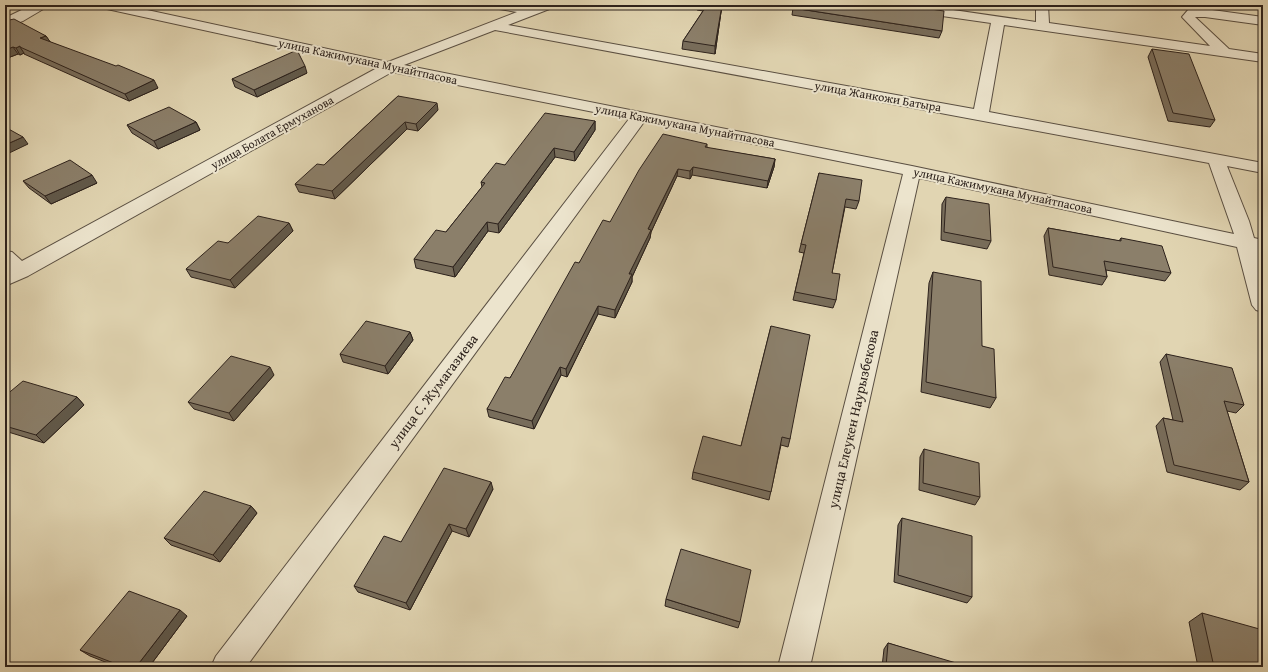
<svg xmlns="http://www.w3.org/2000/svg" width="1268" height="672" font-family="'Gentium Book Plus',serif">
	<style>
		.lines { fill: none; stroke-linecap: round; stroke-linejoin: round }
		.minor-casing { stroke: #5a4f42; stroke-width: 2 }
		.minor { fill: #ece4cd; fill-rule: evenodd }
		.wall { fill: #786d5b; stroke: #2d221c }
		.shaded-wall { fill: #61594a; stroke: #2d221c }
		.building { fill: #8b7f6a; stroke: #2d221c }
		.labels { text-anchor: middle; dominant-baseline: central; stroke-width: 4; stroke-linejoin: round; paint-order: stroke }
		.far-street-label { font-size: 12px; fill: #2d221c; stroke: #ece4cd }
		.street-label { font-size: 14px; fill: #2d221c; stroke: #ece4cd }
	</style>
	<rect width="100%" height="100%" fill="#e1d5b2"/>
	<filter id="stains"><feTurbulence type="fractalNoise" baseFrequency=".005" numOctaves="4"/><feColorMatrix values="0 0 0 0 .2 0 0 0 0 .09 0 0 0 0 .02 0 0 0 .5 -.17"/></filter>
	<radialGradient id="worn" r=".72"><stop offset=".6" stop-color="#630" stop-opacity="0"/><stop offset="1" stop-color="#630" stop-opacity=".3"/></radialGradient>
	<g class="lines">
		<defs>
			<g id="minor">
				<polygon points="32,5 47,5 45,8 23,21 5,27 5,18"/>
				<path d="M101,5H124L388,62L517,12L493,8L491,5H519L531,7L537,5H554L552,8L508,25L974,109L991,23L893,9L889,8L887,5H919L1036,22V5H1048L1049,23L1210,46L1182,17L1188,10L1205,9L1263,17V25L1205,17H1195L1229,49L1263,54V62L1004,25L989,112L1263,163V173L1227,166L1249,221L1254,238L1263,240V252L1258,251L1263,268V312L1256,310L1252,305L1237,247L919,178L810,667H778L903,174L644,122L246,667H211L216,656L629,119L392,72L28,276L5,286V270L7,269L5,268V251L12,252L22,261L377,68L107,9L103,8ZM495,30L1209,163L1234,234L912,166L404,65Z"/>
			</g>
		</defs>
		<use href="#minor" class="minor-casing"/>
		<use href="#minor" class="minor"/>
	</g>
	<g class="wall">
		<polygon points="697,5 722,5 715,54 682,49 683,41 703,11 697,10"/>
		<polygon points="929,5 944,5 943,7"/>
		<polygon points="793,8 942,31 939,38 792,15"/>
		<polygon points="5,21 46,36 50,42 158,88 129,101 24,54 24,53 20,55 18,54 5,59"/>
		<polygon points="1152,49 1215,120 1210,127 1168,121 1148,57"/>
		<polygon points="307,73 257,97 235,87 232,79"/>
		<polygon points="398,96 438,110 418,131 407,129 335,199 299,192 295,184 324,165"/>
		<polygon points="595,121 595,130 575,161 555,157 499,233 488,231 455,277 416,268 414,259 446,232 482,187 481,182 505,165"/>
		<polygon points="196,122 200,130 158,149 132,133 127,125"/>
		<polygon points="707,144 707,148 775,159 774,167 767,188 692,175 690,179 677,176 651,232 650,238 632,277 632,282 615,318 598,314 567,377 561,375 534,429 489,417 487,409 510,378 579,263 610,222"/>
		<polygon points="819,173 859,201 856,209 845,207 832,273 836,300 833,308 793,300 804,253 799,252"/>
		<polygon points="23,181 97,183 51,204 29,188"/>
		<polygon points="946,197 991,241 987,249 941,240 942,204"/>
		<polygon points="289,223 293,231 235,288 191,277 186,269 228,243"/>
		<polygon points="1048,228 1119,241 1121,238 1171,273 1165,281 1106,270 1107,277 1102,285 1049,275 1044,236"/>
		<polygon points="933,272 982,346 996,398 990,408 921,392 929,283"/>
		<polygon points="771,326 790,439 788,447 781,445 769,500 692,479 693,472 741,446"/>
		<polygon points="410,332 413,340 388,374 343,362 340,354"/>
		<polygon points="1166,354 1244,405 1236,413 1227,411 1249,482 1240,490 1167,472 1156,426 1163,418 1173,420 1160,362"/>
		<polygon points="274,375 234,421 194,409 188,402"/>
		<polygon points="5,396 77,397 84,405 44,443 5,431"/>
		<polygon points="924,449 980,497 975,505 919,490 920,457"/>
		<polygon points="493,489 469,537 452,531 410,610 358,592 354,586 401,542"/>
		<polygon points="251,506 257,513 220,562 171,545 164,538"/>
		<polygon points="902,518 972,597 967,603 894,582 898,525"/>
		<polygon points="666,599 740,622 738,628 665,606"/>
		<polygon points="1202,613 1263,667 1198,667 1189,622"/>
		<polygon points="187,616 149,667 118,667 90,656 80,650"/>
		<polygon points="888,643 963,667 882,667 884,649"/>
	</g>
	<g class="shaded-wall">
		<polygon points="722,5 715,54 715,46"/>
		<polygon points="46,36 51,43 40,38"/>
		<polygon points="20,46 20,47 24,53 20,55 16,48"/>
		<polygon points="13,47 18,54 5,59 5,50"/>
		<polygon points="305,66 307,73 257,97 254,90"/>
		<polygon points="154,80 158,88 129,101 125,94"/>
		<polygon points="437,103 438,110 418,131 416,124"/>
		<polygon points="595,121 595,130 575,161 574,152"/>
		<polygon points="196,122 200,130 158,149 154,141"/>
		<polygon points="405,122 407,129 335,199 332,191"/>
		<polygon points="23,137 28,144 5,155 5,145"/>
		<polygon points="554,148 555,157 499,233 498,224"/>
		<polygon points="775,159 774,167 767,188 768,181"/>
		<polygon points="693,167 692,175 690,179 690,171"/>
		<polygon points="678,169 677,176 651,232 650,238 632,277 632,282 615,318 615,310 629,274 648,229"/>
		<polygon points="92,175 97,183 51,204 45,196"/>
		<polygon points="487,222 488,231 455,277 453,267"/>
		<polygon points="289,223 293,231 235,288 230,280"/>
		<polygon points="598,306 598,314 567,377 566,369"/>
		<polygon points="410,332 413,340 388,374 385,366"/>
		<polygon points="270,367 274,375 234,421 229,413"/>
		<polygon points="560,367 561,375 534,429 532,421"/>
		<polygon points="77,397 84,405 44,443 36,435"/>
		<polygon points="491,482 493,489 469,537 466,529"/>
		<polygon points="251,506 257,513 220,562 213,555"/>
		<polygon points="449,524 452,531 410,610 406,603"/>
		<polygon points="180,610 187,616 149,667 136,667"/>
	</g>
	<g class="building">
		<polygon points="707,5 722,5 715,46 683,41"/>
		<polygon points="794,5 904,5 944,11 942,31 793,8"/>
		<polygon points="14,19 46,36 40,38 116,66 118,65 154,80 125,94 20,47 20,46 16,48 13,47 5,50 5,21"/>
		<polygon points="1152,49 1189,54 1215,120 1173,113"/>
		<polygon points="297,50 305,66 254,90 232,79"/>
		<polygon points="398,96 437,103 416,124 405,122 332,191 295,184 317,164 324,165"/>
		<polygon points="169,107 196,122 154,141 127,125"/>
		<polygon points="545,113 595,121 574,152 554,148 498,224 487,222 453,267 414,259 436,230 446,232 485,183 481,182 496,163 505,165"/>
		<polygon points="5,127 23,137 5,145"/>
		<polygon points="663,134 707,144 705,147 775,159 768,181 693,167 690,171 678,169 648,229 651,230 629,274 632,274 615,310 598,306 566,369 560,367 532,421 487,409 505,377 510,378 575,262 579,263 603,220 610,222 639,170"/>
		<polygon points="70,160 92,175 45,196 23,181"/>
		<polygon points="819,173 862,180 859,201 846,199 832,273 840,274 836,300 795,292 806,245 801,244"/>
		<polygon points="946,197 989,204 991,241 944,232"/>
		<polygon points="258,216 289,223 230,280 186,269 218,241 228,243"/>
		<polygon points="1048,228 1121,241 1121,238 1162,246 1171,273 1104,261 1107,277 1053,267"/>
		<polygon points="933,272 981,281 982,346 994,349 996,398 926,382"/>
		<polygon points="366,321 410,332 385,366 340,354"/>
		<polygon points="771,326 810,335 790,439 782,437 771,492 693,472 703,436 741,446"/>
		<polygon points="1166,354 1232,368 1244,405 1224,401 1249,482 1174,465 1163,418 1183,422"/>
		<polygon points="231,356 270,367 229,413 188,402"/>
		<polygon points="23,381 77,397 36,435 5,426 5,396"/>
		<polygon points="924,449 979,463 980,497 923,483"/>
		<polygon points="444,468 491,482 466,529 449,524 406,603 354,586 384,536 401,542"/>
		<polygon points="204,491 251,506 213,555 164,538"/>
		<polygon points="902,518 972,536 972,597 898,575"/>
		<polygon points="681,549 751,570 740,622 666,599"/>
		<polygon points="129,591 180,610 136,667 124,667 80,650"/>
		<polygon points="1202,613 1263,630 1263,667 1214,667"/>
		<polygon points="888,643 963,665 963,667 886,667"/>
	</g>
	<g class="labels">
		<g class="far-street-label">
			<text transform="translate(368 61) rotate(12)">улица Кажимукана Мунайтпасова</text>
			<text transform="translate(878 96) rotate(10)">улица Жанкожи Батыра</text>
			<text transform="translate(685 125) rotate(11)">улица Кажимукана Мунайтпасова</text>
			<text transform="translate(272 132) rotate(-29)">улица Болата Ермуханова</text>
			<text transform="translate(1003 190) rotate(12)">улица Кажимукана Мунайтпасова</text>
		</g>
		<g class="street-label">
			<text transform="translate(433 391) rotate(-53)">улица С. Жумагазиева</text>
			<text transform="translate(853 419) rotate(-77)">улица Елеукен Наурызбекова</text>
		</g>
	</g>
	<rect width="1268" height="672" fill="none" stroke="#e1d5b2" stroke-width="20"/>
	<rect x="6" y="6" width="1256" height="660" fill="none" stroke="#2d221c" stroke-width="2"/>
	<rect x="10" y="10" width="1248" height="652" fill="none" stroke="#2d221c"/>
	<rect width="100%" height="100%" filter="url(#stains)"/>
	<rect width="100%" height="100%" fill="url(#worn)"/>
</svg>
